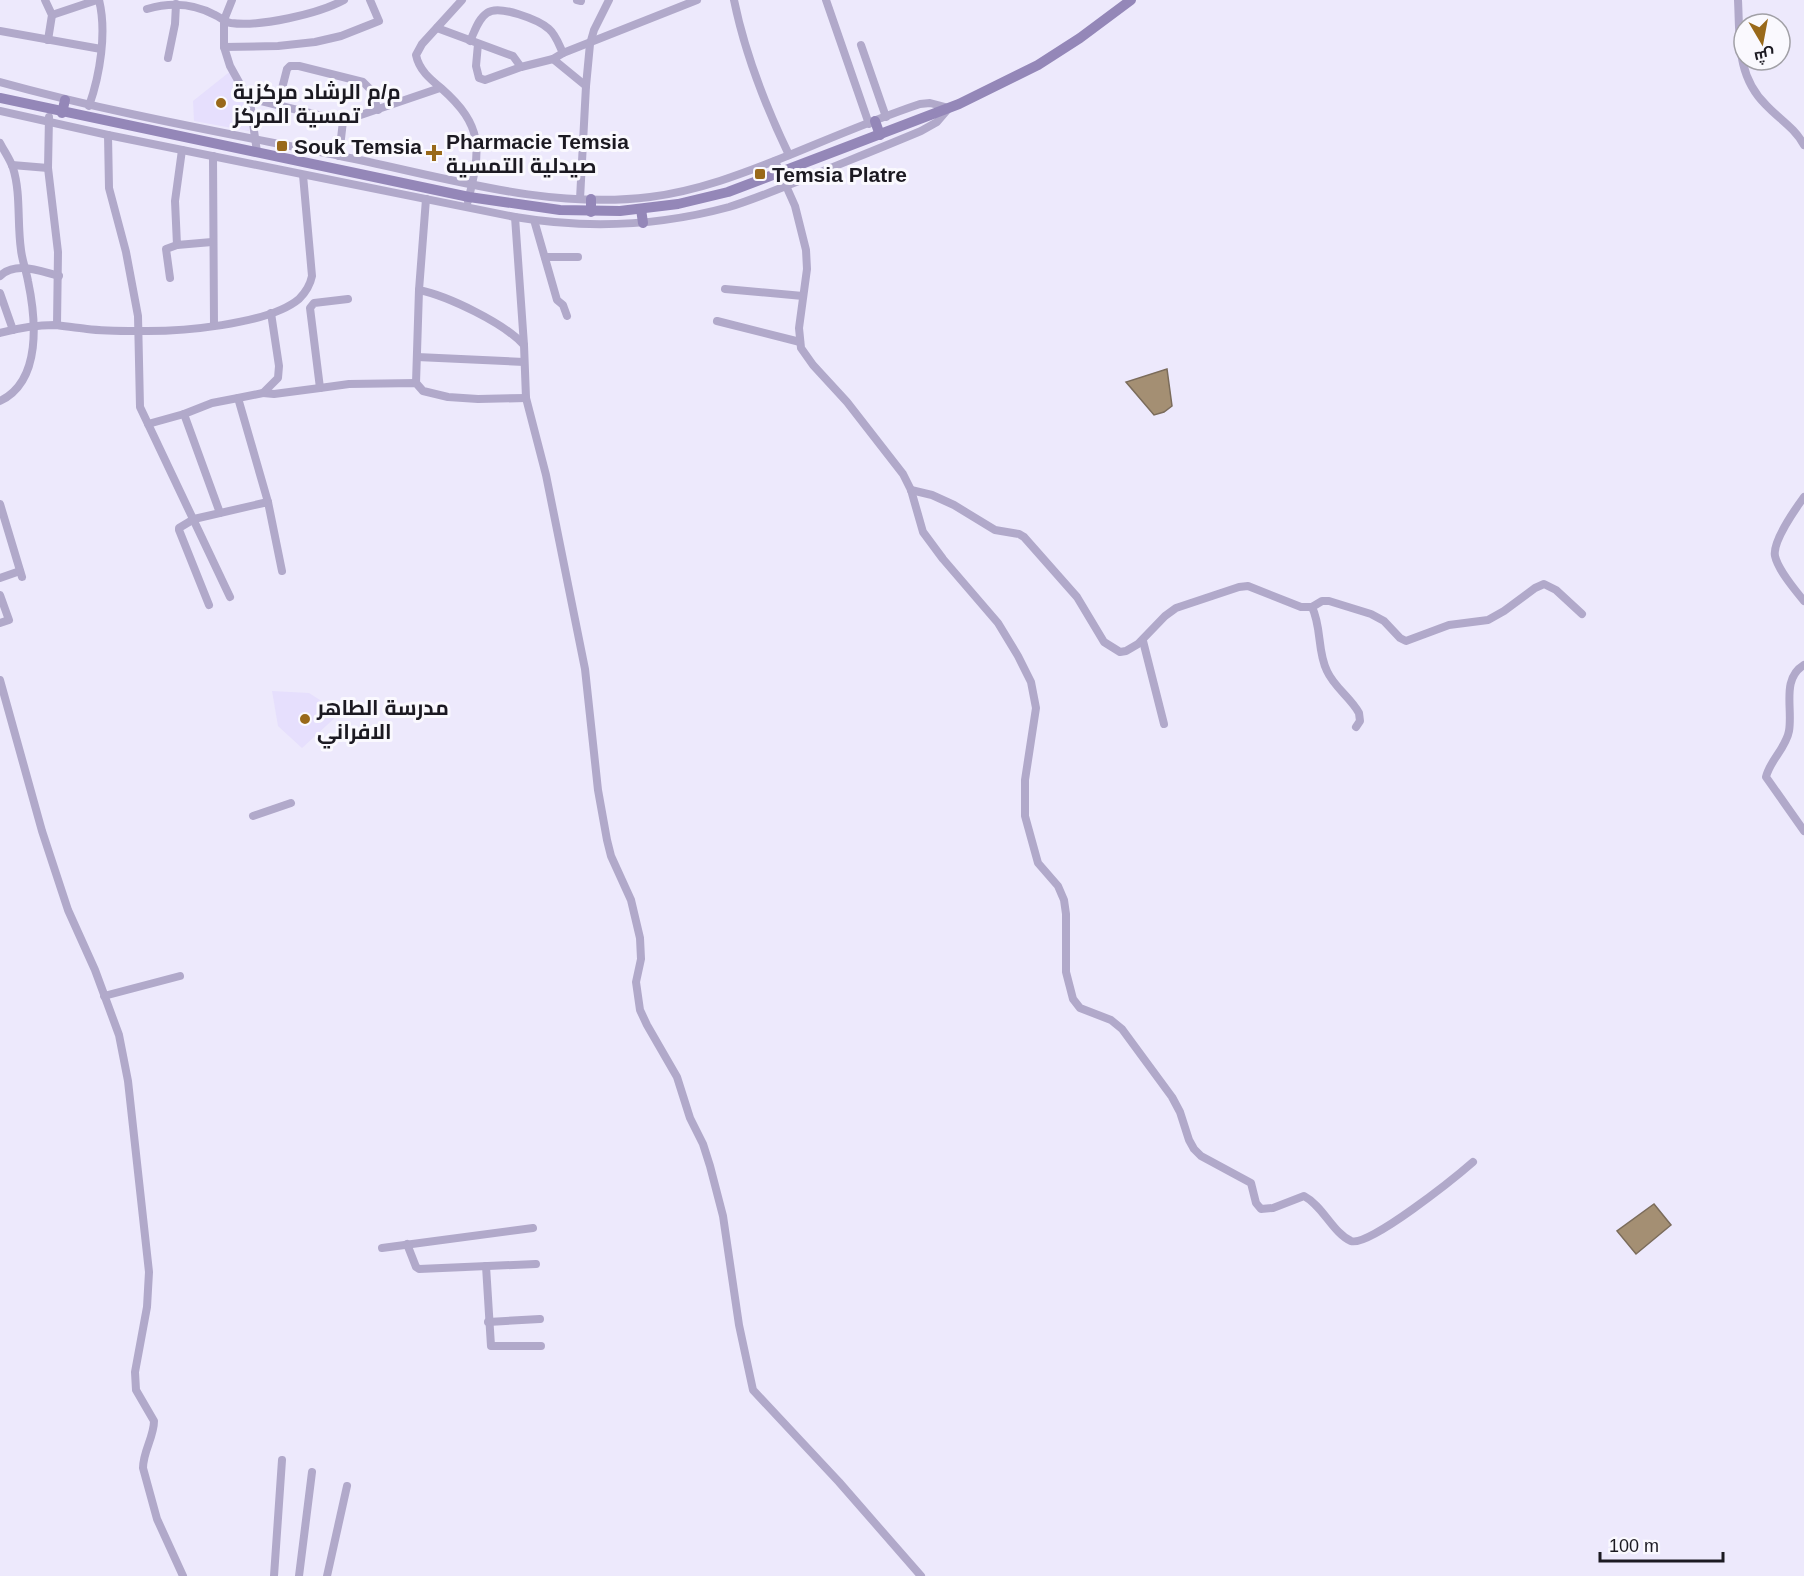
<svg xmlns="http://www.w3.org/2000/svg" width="1804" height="1576" font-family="Helvetica,Cairo,sans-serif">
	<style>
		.built { fill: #e6dffd }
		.water { fill: #a48f73; stroke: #7b6c5b; stroke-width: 1.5 }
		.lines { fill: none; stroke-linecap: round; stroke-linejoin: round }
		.minor { stroke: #b1a9ca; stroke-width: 8 }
		.secondary { stroke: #9487b8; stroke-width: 10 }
		.poi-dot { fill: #99691a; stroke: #faf9fe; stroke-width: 2 }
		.labels { text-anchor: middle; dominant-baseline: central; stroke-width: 6; stroke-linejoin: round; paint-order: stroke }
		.poi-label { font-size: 21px; font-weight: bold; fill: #1c1a22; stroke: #faf9fe; text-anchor: start }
	</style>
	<rect width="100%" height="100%" fill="#ede9fc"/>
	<g class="built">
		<polygon points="232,70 251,105 249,131 194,121 193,101"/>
		<polygon points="272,691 309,693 340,713 302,748 278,726"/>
	</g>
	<g class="water">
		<polygon points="1167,369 1172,406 1164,412 1154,415 1126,382"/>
		<polygon points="1654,1204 1671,1225 1636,1254 1617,1231"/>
	</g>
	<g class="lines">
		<g class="minor">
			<polyline points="45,0 52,15 48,40"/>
			<polyline points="232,0 224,20 224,47 230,66 250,102 257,152"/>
			<path d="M462,0L422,44L416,55C419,70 430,79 441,88C484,126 481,149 468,201"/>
			<polyline points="577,0 581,1"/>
			<path d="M734,0C745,54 765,105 789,155"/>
			<polyline points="826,0 869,124"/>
			<path d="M1738,0C1740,38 1736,76 1766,105C1779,119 1794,127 1804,145"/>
			<path d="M147,9C171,2 193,3 215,15C220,17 225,22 231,23C260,27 318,14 344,0"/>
			<polyline points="52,15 97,0"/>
			<polyline points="437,28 513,56 521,67 553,59"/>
			<polyline points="0,31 101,49"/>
			<path d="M470,41C475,31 478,19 487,13C499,4 539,20 549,29C556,35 559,45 563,53L553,59L586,86L580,199"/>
			<polyline points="478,44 476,66 479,78 485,80 521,67"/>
			<polyline points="861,45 886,117"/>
			<polyline points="224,47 278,46 315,42 341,36 379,21 370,0"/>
			<polyline points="563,53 697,0"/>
			<polyline points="168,58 175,24 176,4"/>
			<path d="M0,82C112,113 226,133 340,156C441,176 546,210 650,197C698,191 742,174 787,156C831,138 875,119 920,104L930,103L949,108L937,122L921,131C883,147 845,162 806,178C781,188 755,199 729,207C659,226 587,229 515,217L108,135L0,111"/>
			<polyline points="586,86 590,44 594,30 609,0"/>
			<polyline points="248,98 343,121 440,88"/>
			<polyline points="278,104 287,69 290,66 299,66 363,82 371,90 378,110"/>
			<path d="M89,106C100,75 107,32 99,0"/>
			<polyline points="49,117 48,168 58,252 57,325"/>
			<polyline points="108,135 109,188 126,252 138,316 140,407 230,597"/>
			<path d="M0,143C4,151 10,159 13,168C21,193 17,223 21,250C22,260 26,270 28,281C36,319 42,381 0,401"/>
			<polyline points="182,150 175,201 177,245 212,242"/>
			<polyline points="213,156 214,325"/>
			<polyline points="339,156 343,121"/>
			<path d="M775,161L795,206L806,250L807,269L799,328L801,348L813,365L847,402L903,474L911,490L923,532L943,559L998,623L1018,656L1031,682L1036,708L1025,780V816L1038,863L1058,886L1064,900L1066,914V972L1073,999L1080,1008L1111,1020L1122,1029L1172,1097L1180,1112L1189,1140L1194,1149L1201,1156L1251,1183L1256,1203L1261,1209L1273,1208L1304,1196C1323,1206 1333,1233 1351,1241C1368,1248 1457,1176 1473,1162"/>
			<polyline points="12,165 48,168"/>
			<path d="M426,199L419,290C448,296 504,323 524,345L526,398L546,475L585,669L598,790L607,840L611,856L631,900L640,938L641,959L636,982L640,1010L647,1025L677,1077L690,1118L703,1144L710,1166L723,1216L739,1325L753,1390L839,1482L921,1576"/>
			<polyline points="515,217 524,345"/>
			<polyline points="534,220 557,300 563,305 567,316"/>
			<polyline points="545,257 578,257"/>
			<path d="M0,276C16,261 39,271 59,276"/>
			<polyline points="170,278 166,249 177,245"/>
			<polyline points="725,289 803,296"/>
			<polyline points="0,293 13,330"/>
			<polyline points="348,299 314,303 310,308 320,388 349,384 416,383 423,391 448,397 478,399 526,398"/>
			<polyline points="717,321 800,342"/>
			<path d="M0,333C18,328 36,325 55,325C65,326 76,328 87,329C103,331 121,331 137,331C178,332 268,325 299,299C306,292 310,286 312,276L303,175"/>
			<polyline points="417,357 524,362"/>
			<polyline points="416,383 419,290"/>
			<polyline points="263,393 274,394 320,388"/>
			<polyline points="184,414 212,403 238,398"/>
			<polyline points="148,424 184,414 220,513"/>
			<polyline points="911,490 932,495 954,505 995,530 1019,534 1024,537 1077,597 1104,642 1120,652 1126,651 1138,644 1165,616 1176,608 1239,587 1248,586 1301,607 1312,607 1322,601 1329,601 1371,614 1384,621 1400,638 1406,641 1449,625 1488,620 1504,611 1535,588 1544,584 1556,590 1582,614"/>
			<path d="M1804,497C1796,508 1772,542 1775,556C1778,570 1795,590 1804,601"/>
			<polyline points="268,502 238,398 263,393 278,378 279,366 271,313"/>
			<polyline points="0,504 22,577"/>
			<polyline points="0,578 20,571"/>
			<polyline points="0,595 9,620 0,623"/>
			<polyline points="209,605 179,530 179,528 194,519 268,502 282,571"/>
			<path d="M1312,607C1322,628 1317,651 1327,671C1334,687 1351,698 1359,713L1360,721L1356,727"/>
			<polyline points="1143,641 1164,724"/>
			<path d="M1804,665C1781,679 1793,708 1789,731C1786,748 1770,760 1766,777L1804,831"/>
			<path d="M0,680L42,831L68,910L95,970L119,1035L128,1081L149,1272L147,1307L135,1372L136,1390L154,1421C154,1437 143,1451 143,1468L157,1519L183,1576"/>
			<polyline points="253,816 291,803"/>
			<polyline points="104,996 180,976"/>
			<polyline points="407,1244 416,1267 419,1269 536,1264"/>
			<polyline points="382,1248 533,1228"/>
			<polyline points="486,1266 491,1346 541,1346"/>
			<polyline points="488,1322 540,1319"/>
			<polyline points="274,1576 282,1460"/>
			<polyline points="299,1576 312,1472"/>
			<polyline points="327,1576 347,1486"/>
		</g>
		<g class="secondary">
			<polyline points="0,98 469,197 560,210 620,211 678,204 728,192 959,104 1038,65 1080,38 1131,0"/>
			<polyline points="62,113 65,100"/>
			<polyline points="875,121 880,135"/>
			<polyline points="641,209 643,223"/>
			<polyline points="591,212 591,199"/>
		</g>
	</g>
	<g class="poi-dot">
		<circle cx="221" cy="103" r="6"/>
		<rect x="276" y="140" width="12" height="12" rx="3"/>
		<path d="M431 144h6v6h6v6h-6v6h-6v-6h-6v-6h6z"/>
		<rect x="754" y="168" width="12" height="12" rx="3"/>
		<circle cx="305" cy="719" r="6"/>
	</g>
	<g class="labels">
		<g class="poi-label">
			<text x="233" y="91">م/م الرشاد مركزية<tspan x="233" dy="24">تمسية المركز</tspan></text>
			<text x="446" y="141">Pharmacie Temsia<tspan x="446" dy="24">صيدلية التمسية</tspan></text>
			<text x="294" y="146">Souk Temsia</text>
			<text x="772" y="174">Temsia Platre</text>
			<text x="317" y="707">مدرسة الطاهر<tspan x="317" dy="24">الافراني</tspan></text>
		</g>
	</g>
	<g transform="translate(1762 42) rotate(170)"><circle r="28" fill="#faf9fe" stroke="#a1a0a6" stroke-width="1.5"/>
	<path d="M0-4.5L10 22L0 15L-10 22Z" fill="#99691a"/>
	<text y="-9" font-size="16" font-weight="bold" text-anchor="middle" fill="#1c1a22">ش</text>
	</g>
	<path d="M1600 1552v9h123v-9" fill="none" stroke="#1c1a22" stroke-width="3"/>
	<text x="1609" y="1552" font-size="18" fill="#1c1a22" stroke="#faf9fe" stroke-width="4.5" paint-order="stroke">100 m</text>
</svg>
